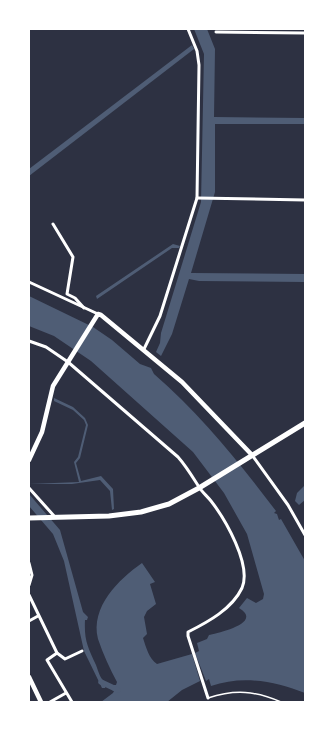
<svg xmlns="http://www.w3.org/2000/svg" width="334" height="731" font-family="Cabin,sans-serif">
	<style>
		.water { fill: #4f5d75 }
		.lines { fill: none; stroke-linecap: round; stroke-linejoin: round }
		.canal { stroke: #4f5d75; stroke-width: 5.5 }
		.service { stroke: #fff; stroke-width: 1.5 }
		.minor { stroke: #fff; stroke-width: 3 }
		.secondary { stroke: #fff; stroke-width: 4.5 }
		.primary { stroke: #fff; stroke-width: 5 }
	</style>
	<rect width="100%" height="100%" fill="#2d3142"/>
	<g class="water">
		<polygon points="194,29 207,29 215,49 214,117 305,118 305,124 215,124 215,192 191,273 305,274 305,282 199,281 189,279 172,334 161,356 156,352 160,343 161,333 201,202 204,54"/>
		<polygon points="192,45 194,49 29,176 29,169"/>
		<polygon points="173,244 180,246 179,248 172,248 97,299 96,296"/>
		<path d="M29,296L93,327L112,340L140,364L151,368L154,374C202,416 238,461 276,511L274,513L277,514L279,520L281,519L305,561V693C275,681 242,675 211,686L209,679L206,681L195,653L199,651L197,643L207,639L209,635C217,633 264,623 239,608L247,598L256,603L263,599L264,594L247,534L224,493L193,452L91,361L54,336L29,326Z"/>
		<polygon points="54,398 73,407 85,418 88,425 80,458 76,463 81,481 101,476 113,489 114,509 112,510 110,491 100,480 72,484 29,484 79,482 74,462 78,457 86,425 84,420 73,410 54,401"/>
		<polygon points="305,485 305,500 299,505 295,501 297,493"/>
		<path d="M29,494L60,530L83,612L88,617L87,620H85C84,641 88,647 96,665C99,673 100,679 107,684L105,688H102L84,651L64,561L53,534L29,506Z"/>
		<path d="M142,563L155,582L150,584L156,604L147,611L144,617L147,634L143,638C146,647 149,659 157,664L192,654L200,681L182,690L167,702H101L113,693L114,691L112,690L113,685H116L117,682C110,669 103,654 98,639C90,607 119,579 142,563Z"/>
	</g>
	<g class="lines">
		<polyline class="canal" points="101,682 118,690"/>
		<path class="service" d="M208,698C235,689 256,691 281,702"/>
		<g class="minor">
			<polyline points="216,32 305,33"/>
			<polyline points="197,198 305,200"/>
			<polyline points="53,224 73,257 67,294 75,298 84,308"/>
			<polyline points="29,282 98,314"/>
			<path d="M29,341L46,347L68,362L178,457C186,466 192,476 199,487C202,492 207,496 211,501C225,519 252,565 242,588C232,609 208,622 188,632V636L208,698"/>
			<polyline points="144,349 160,316 197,198 199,65 197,51 188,29"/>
			<polyline points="252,455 288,505 305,535"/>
			<polyline points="29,488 55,517"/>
			<polyline points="29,563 32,575 29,585"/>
			<polyline points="29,595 57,653 65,659 82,651"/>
			<polyline points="29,621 38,616"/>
			<polyline points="57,653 47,660 72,702"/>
			<polyline points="50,702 66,693"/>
		</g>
		<g class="secondary">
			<polyline points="29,460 42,432 53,386 98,314 101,315 182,382 252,455"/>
			<polyline points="29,677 41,702"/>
		</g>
		<polyline class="primary" points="29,518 109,516 141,512 169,504 199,488 305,423"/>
	</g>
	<rect width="334" height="731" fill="none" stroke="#ffffff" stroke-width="60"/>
</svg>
